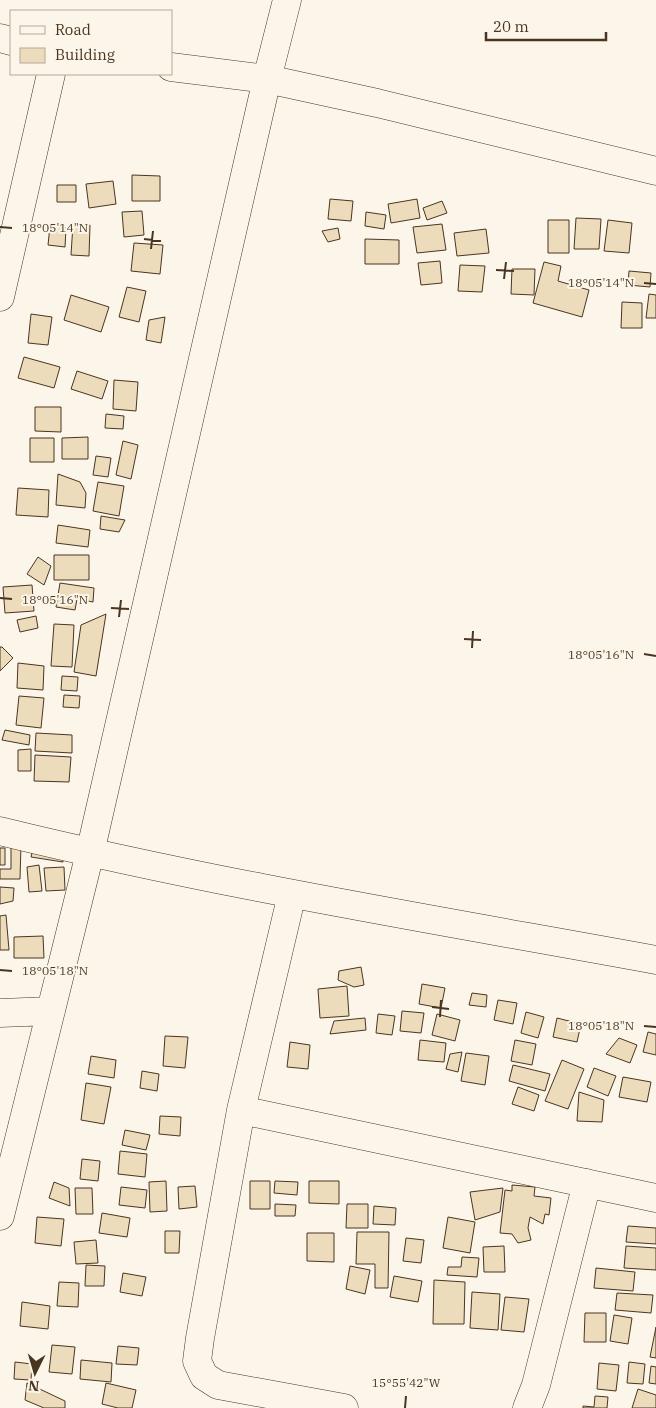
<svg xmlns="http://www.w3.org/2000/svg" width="656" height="1408" viewBox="0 0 656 1408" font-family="'IBM Plex Serif',serif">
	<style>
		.building { fill: #ecdcbc; stroke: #4a3520 }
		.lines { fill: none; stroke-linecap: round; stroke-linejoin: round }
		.minor-casing { stroke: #4a3520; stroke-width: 29 }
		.minor { stroke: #fbf6e9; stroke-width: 28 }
		.ticks { fill: none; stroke: #4a3520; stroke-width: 2 }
		.ticks-label { font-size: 12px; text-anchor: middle; fill: #4a3520; stroke: #fbf6e9; stroke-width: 4; stroke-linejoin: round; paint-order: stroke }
	</style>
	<rect width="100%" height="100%" fill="#fbf6e9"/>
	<path class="building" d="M132 175 160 176V201H132Z
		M113 181 116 204 89 208 86 184Z
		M57 185H76V202H57Z
		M330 199 353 201 351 221 328 219Z
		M417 199 420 218 391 223 388 204Z
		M442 201 447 213 427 220 423 208Z
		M142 211 144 235 124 237 122 212Z
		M366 212 386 215 384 229 365 226Z
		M576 218 601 219 599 249H574Z
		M548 220H569V253H548Z
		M608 220 632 223 629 253 604 251Z
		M73 224 90 225 89 256 71 255Z
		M442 224 446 250 417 253 413 227Z
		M50 226 66 228 65 247 48 245Z
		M338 228 340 239 328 242 322 231Z
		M486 229 489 253 457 256 454 233Z
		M365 239 399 240V264H365Z
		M134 243 163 245 160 274 131 271Z
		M440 261 442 283 421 285 418 263Z
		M544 262 561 266 558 281 589 290 582 317 533 303Z
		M460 265 485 266 482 292 458 291Z
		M512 269H535L534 295 511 294Z
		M629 271 651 273 650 287 628 285Z
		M127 287 146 291 139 322 119 317Z
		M649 294 656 295V318H646Z
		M71 295 109 307 101 332 64 320Z
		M622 302 642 303V328H621Z
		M31 314 52 317 48 345 28 343Z
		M165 317 161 343 146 340 149 320Z
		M24 357 60 367 54 388 18 378Z
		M77 371 108 381 102 399 71 389Z
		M114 380 138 382 136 411 113 409Z
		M35 407H61V432L35 431Z
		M106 414 124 416 123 429 105 428Z
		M88 437V459H62V438Z
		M30 438H54V462H30Z
		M123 441 138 445 131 479 116 475Z
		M96 456 111 458 108 477 93 475Z
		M58 474 80 482 86 493 85 508 56 505Z
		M98 482 124 486 119 516 93 511Z
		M18 488 49 490 48 517 16 515Z
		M101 516 125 520 119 532 100 529Z
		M58 525 90 530 88 547 56 543Z
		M54 555H89V580H54Z
		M38 557 51 566 44 585 27 574Z
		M60 583 94 588 93 602 77 599 75 610 56 607Z
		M32 585 34 611 5 613 3 587Z
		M106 614 96 676 74 672 81 625Z
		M36 616 38 628 20 632 17 620Z
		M54 624 74 625 72 667 51 666Z
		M0 647H2L13 658 0 671Z
		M18 663 44 666 43 690 17 688Z
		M62 676 78 677 77 691 61 690Z
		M64 695 80 696 79 708 63 707Z
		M19 696 44 698 41 728 16 725Z
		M5 730 30 735 29 745 2 740Z
		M36 733 72 735V753L35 751Z
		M31 749V771H18V750Z
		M35 755 71 757 69 782 34 781Z
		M11 844H21L20 879H0V869H11Z
		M34 845 64 851 63 862 31 857Z
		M0 848H5V865H0Z
		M39 865 42 891 29 892 27 867Z
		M64 867 65 890 46 891 44 868Z
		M0 887 14 888 13 901 0 904Z
		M6 915 9 950H0V916Z
		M43 936 44 958H14V937Z
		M361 967 364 985 354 987 338 980 339 971Z
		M422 984 445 988 441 1008 419 1004Z
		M347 986 349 1016 320 1018 318 989Z
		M472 993 487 995 486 1007 469 1005Z
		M498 1000 517 1003 513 1024 494 1020Z
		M402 1011 424 1013 421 1033 400 1031Z
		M526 1012 544 1017 538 1038 521 1033Z
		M378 1014 395 1016 392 1035 376 1033Z
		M437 1014 460 1020 455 1041 432 1035Z
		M365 1018 366 1030 330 1034 334 1021Z
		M557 1018 581 1024 577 1042 553 1037Z
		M648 1032 656 1034V1055L643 1052Z
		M165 1036 188 1037 185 1068 163 1066Z
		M619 1038 637 1045 630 1063 606 1054Z
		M420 1040 446 1043 444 1062 418 1060Z
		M515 1040 536 1044 532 1065 511 1061Z
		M290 1042 310 1045 308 1069 287 1067Z
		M462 1052 458 1072 446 1069 450 1054Z
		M466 1053 489 1056 485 1085 461 1081Z
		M91 1056 116 1060 114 1078 88 1074Z
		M562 1060 584 1069 568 1109 545 1101Z
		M513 1065 550 1074 545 1091 509 1081Z
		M594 1068 616 1076 608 1096 587 1087Z
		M142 1071 159 1074 157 1091 140 1088Z
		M623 1077 651 1082 647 1102 619 1097Z
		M86 1083 111 1087 104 1124 81 1120Z
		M518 1087 539 1095 534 1111 512 1104Z
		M579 1092 604 1100 602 1122 577 1121Z
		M160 1116 181 1117 180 1136 159 1134Z
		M125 1130 150 1135 146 1150 122 1145Z
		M120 1151 147 1154 145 1177 118 1174Z
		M82 1159 100 1161 98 1181 80 1179Z
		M166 1181 167 1211 150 1212 149 1182Z
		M250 1181H270V1209H250Z
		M275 1181 298 1182 297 1195 274 1193Z
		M309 1181H339V1204L309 1203Z
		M54 1182 69 1188 70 1206 49 1198Z
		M512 1185 535 1187 534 1196 551 1198 549 1215 545 1214 543 1224 530 1217 528 1228 531 1240 518 1243 512 1234 500 1233 505 1190 512 1191Z
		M195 1186 197 1207 179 1209 178 1187Z
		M121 1187 147 1190 145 1208 119 1205Z
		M75 1188H92L93 1214H76Z
		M503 1188 500 1212 475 1220 470 1192Z
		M275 1204 296 1205 295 1216H275Z
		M347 1204H368V1228H346Z
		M374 1206 396 1208 395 1225 373 1224Z
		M102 1213 130 1218 127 1237 99 1233Z
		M37 1217 64 1219 61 1246 35 1243Z
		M448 1217 475 1222 470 1253 443 1248Z
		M628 1226 656 1228V1244L626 1242Z
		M165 1231H180L179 1253H165Z
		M357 1232H389L388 1288H375V1264H356Z
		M307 1233H334V1262L307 1261Z
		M406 1238 424 1240 421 1263 403 1261Z
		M96 1240 98 1263 76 1264 74 1242Z
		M504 1246 505 1272H484L483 1247Z
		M626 1246 656 1248V1270L624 1268Z
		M462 1257 479 1258 477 1277 447 1275 448 1267H461Z
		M86 1265 105 1266 104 1286H85Z
		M350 1266 370 1270 365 1294 346 1289Z
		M596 1268 635 1272 633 1291 594 1288Z
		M123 1273 146 1277 142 1296 120 1292Z
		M394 1276 422 1281 418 1302 390 1297Z
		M434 1280 465 1282 464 1324H433Z
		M59 1282 79 1283 78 1307 57 1306Z
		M472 1292 500 1294 498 1330 470 1328Z
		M617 1293 653 1295 651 1313 615 1310Z
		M505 1297 529 1299 524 1332 501 1330Z
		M22 1302 50 1306 48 1329 20 1326Z
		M585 1313H606V1342H584Z
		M614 1315 632 1318 628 1344 610 1341Z
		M656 1327V1358L650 1357Z
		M52 1345 75 1347 72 1374 49 1372Z
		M118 1346 139 1348 137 1365 116 1364Z
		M81 1360 112 1363 111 1382 80 1379Z
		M15 1362 32 1364 31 1380 14 1379Z
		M629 1362 645 1364 643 1384 627 1383Z
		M599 1363 619 1365 616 1391 597 1389Z
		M651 1366 656 1367V1384L649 1383Z
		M27 1383 65 1401V1408H44L25 1400Z
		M106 1383 136 1390 132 1408H118L102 1404Z
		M638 1389 656 1395V1408H632Z
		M595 1396 608 1397 607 1408H583V1406L594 1407Z"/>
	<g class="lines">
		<defs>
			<path id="minor" d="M0 38 11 41
				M171 67 267 79 377 103 656 171
				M0 297 51 74
				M0 831C216 884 437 920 656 960
				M292 894 241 1110 200 1338 197 1361 204 1376 218 1385 344 1408
				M0 1013 51 1011
				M241 1110 656 1198
				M0 1216 90 853 267 79 287 0
				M527 1408 536 1385 587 1183"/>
		</defs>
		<use href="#minor" class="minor-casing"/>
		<use href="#minor" class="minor"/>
	</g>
	<path class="ticks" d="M0 227 12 228M144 239 161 241M151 249 153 231M496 270 514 271M504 279 506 262M644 283 656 284M0 598 12 599M111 608 129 609M119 617 121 600M464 639 481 640M472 648 473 631M644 654 656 656M0 970 12 971M432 1007 449 1009M440 1017 441 1000M644 1026 656 1027M405 1408 406 1396"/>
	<g class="ticks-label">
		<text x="55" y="232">18°05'14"N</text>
		<text x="601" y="287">18°05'14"N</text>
		<text x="55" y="604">18°05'16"N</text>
		<text x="601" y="659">18°05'16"N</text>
		<text x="55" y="975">18°05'18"N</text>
		<text x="601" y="1030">18°05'18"N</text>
		<text x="406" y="1387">15°55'42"W</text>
	</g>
	<rect x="10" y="10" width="162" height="65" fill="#fbf6e9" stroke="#b4a999"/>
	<rect x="20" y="26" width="25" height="8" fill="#fbf6e9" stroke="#b4a999"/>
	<text x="55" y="35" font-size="15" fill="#4a3520">Road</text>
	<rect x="20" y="48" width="25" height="15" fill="#ecdcbc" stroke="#b4a999"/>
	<text x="55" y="60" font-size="15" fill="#4a3520">Building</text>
	<g transform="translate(35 1373) rotate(185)" stroke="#fbf6e9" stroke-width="4" paint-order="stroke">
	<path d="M0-4L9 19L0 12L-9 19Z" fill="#4a3520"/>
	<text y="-8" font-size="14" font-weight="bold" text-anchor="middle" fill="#4a3520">N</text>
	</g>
	<path d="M486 32v8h120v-8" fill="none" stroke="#4a3520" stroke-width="2.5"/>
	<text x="493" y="32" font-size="15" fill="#4a3520" stroke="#fbf6e9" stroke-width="4" paint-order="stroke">20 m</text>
</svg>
